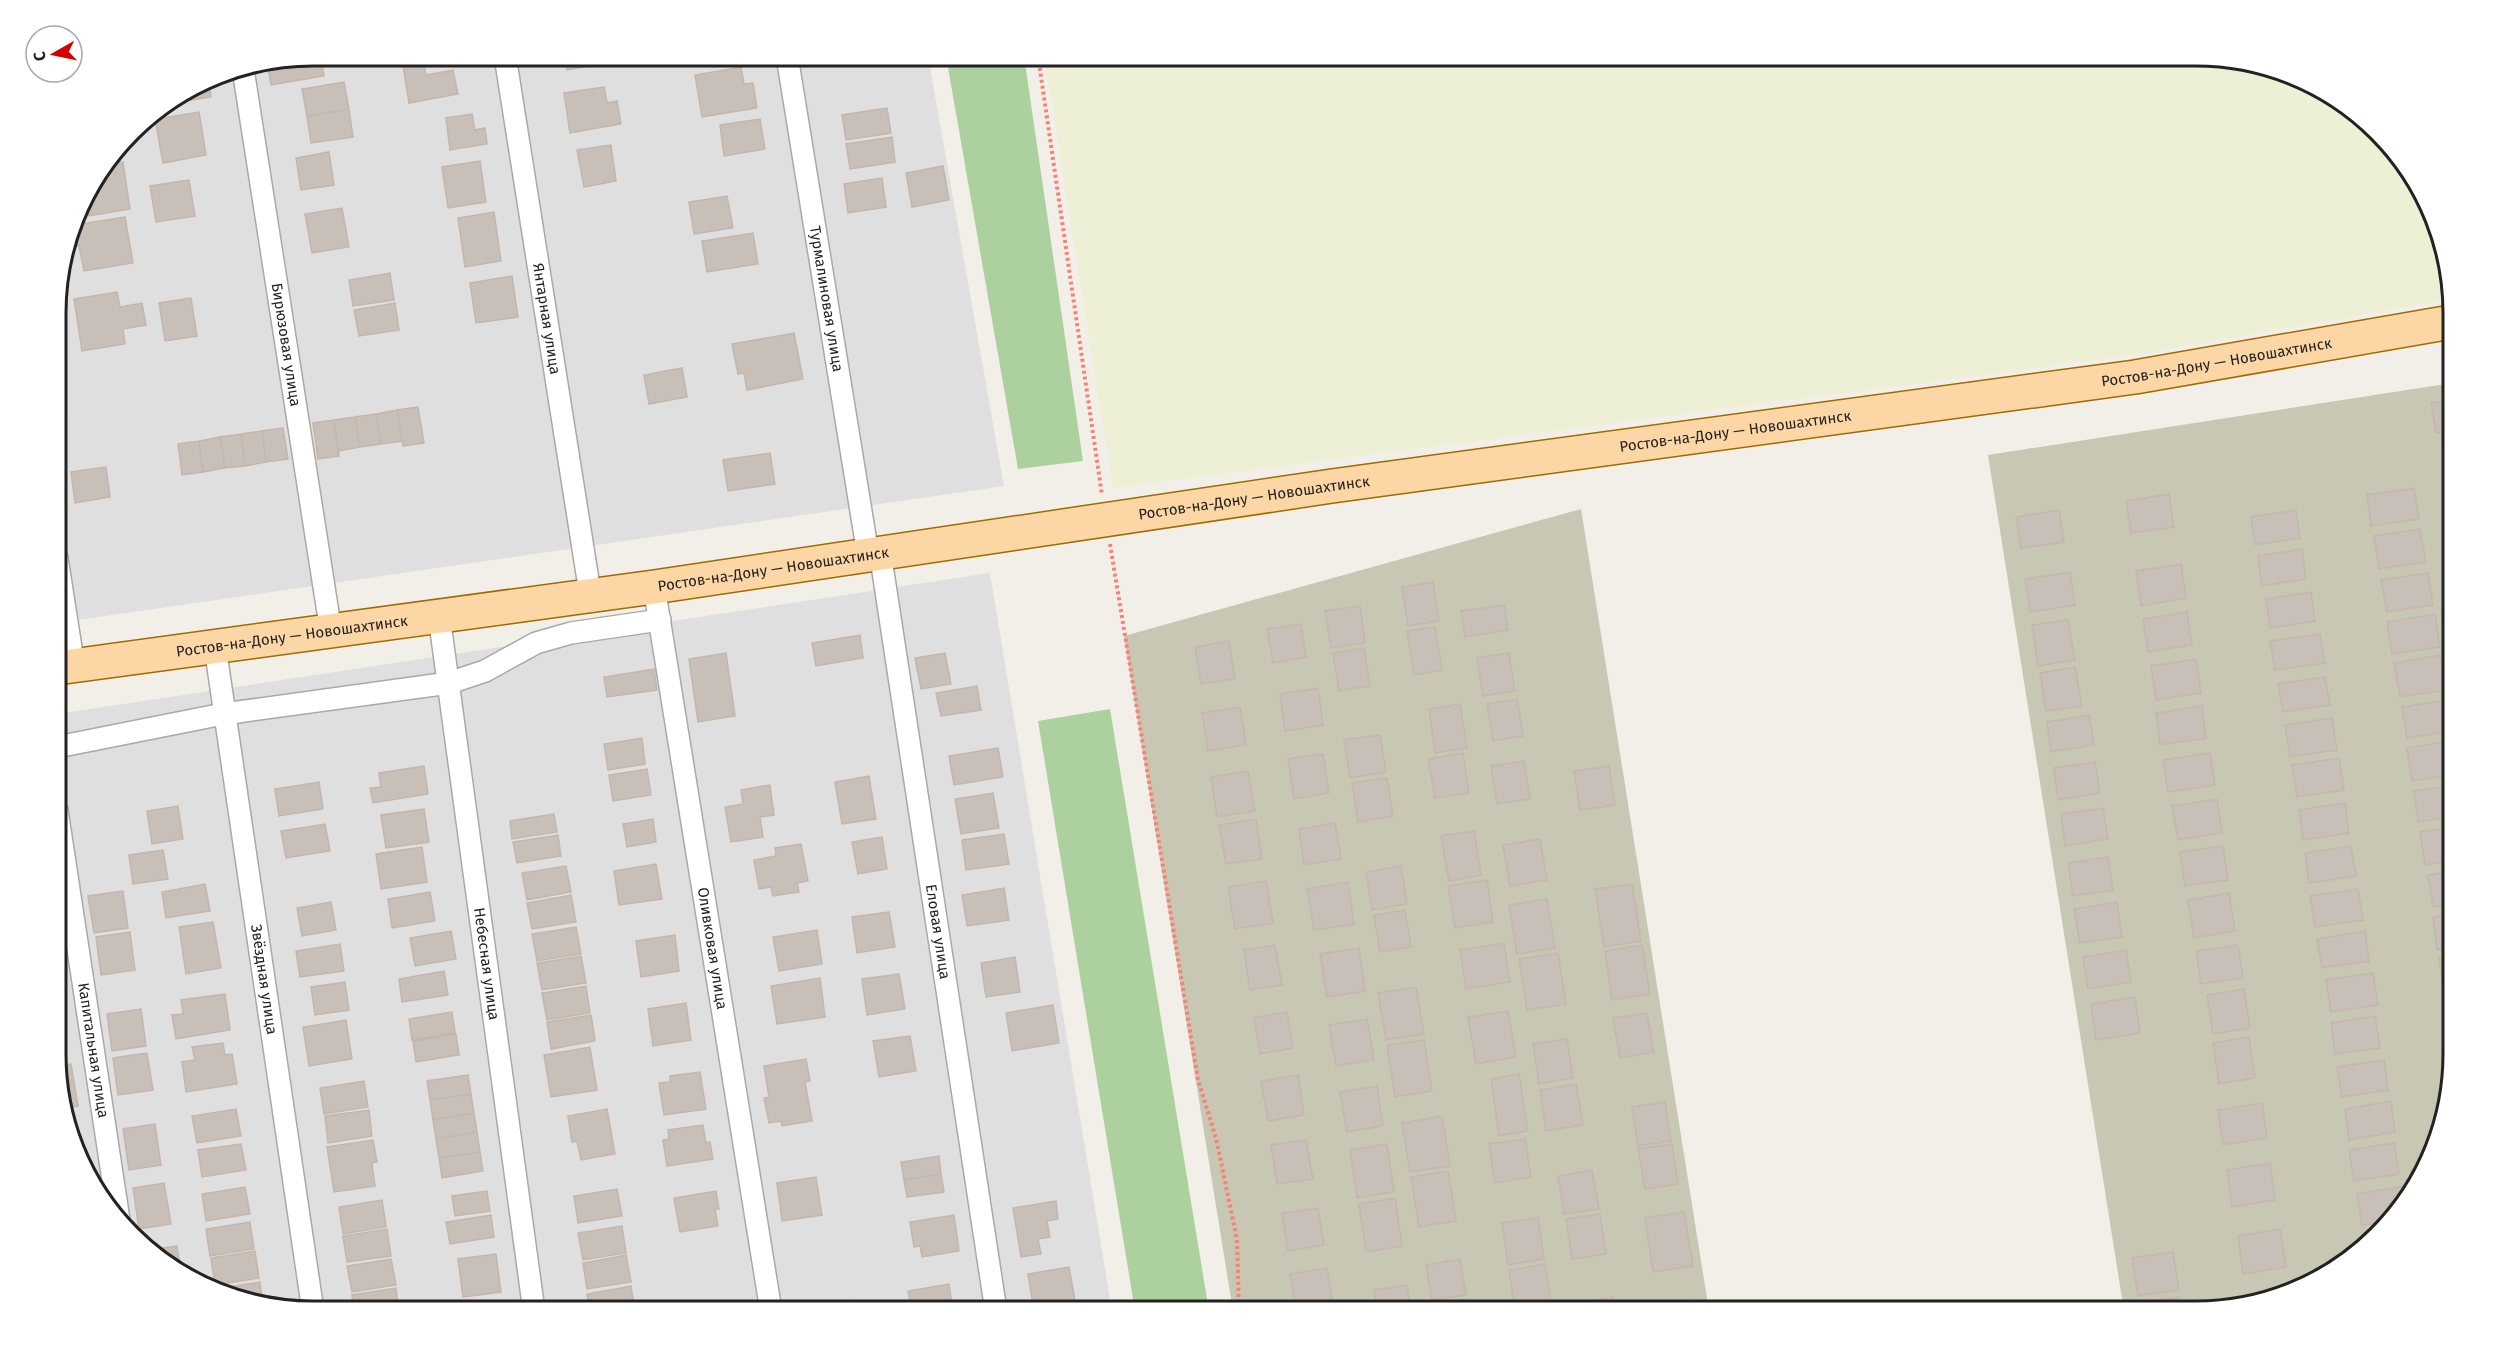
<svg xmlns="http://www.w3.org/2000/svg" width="2509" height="1367" viewBox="0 0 2509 1367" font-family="'Fira Sans',sans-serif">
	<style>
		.residential { fill: #e0dfdf }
		.construction { fill: #c7c7b4 }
		.farmland { fill: #eef0d5 }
		.forest { fill: #add19e }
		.building { fill: #c7bfb8; stroke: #c4b6ab; stroke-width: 1.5 }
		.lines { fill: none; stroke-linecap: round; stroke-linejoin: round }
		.minor-casing { stroke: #a9a9a9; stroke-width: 24 }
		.primary-casing { stroke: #a06b00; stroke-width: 36 }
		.path { stroke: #fa8072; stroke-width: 4; stroke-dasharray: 3 3; stroke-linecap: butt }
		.minor { stroke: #fff; stroke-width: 21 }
		.primary { stroke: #fcd6a4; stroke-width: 33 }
		.labels { text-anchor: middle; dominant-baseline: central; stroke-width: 4.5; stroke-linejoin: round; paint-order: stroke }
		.street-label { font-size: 15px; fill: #222; stroke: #fff }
		.rim { fill: none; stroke: #222; stroke-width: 3 }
	</style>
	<rect width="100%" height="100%" fill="#f2efe9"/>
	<path class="residential" d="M313 56H928L1004 486 57 623 56 296 82 199 143 120 215 75Z
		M990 573 1112 1311H313L199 1285 143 1248 99 1197 58 1088 57 714Z"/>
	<path class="construction" d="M2452 383 2453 1054 2427 1168 2389 1224 2339 1268 2278 1298 2212 1311H2124L1988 455Z
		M1581 509 1709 1311H1233L1124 636Z"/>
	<path class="farmland" d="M1044 56H2196L2310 82 2366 119 2410 170 2451 280V299L2135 355 1113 488Z"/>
	<path class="forest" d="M946 56H1024L1083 461 1018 469Z
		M1110 709 1209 1311H1135L1038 721Z"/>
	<path class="building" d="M313 56H324V60H321L324 76 271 85 268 66 271 64Z
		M565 56H605L607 63 567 70Z
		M423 57 426 75 453 70 458 94 409 103 402 60Z
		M741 67 744 84 753 83 757 108 702 117 695 75Z
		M208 79 211 97 174 103 173 101Z
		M344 82 349 109 307 116 302 89Z
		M604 87 607 103 617 101 621 124 570 133 564 93Z
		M887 108 891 133 846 140 842 115Z
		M349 109 353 137 311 143 307 116Z
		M199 112 206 155 163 163 155 119Z
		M472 114 475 130 485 128 487 144 450 150 446 118Z
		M760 119 765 149 724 156 720 125Z
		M892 137 895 162 850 169 846 144Z
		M611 145 616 181 584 187 577 150Z
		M329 152 334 185 301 190 296 158Z
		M480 161 486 202 448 208 442 167Z
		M123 162 130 209 89 216 85 195 109 164Z
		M943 166 949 200 912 207 906 173Z
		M882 178 886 207 848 213 844 184Z
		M189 180 195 216 156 222 150 186Z
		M727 196 733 228 694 234 689 202Z
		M342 208 349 247 312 253 305 214Z
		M494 212 501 261 465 267 458 218Z
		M125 217 133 263 84 271 79 246 70 247 75 225Z
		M753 233 758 264 707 272 702 241Z
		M390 273 394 300 353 306 349 280Z
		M512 276 518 317 476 323 470 283Z
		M117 292 120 307 142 303 146 325 123 329 125 344 82 351 74 299Z
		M191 298 197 336 165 341 159 303Z
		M395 303 399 330 359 336 354 310Z
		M794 333 803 379 747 390 744 373 738 374 732 344Z
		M682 368 687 397 649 404 644 375Z
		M2452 400V431L2436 433 2431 403Z
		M418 407 424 443 403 446 397 410Z
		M397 410 402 441 381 444 376 414Z
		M376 414 381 444 360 447 355 417Z
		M355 417 360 447 338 451 334 420Z
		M334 420 339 456 318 459 313 423Z
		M283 428 288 459 266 462 262 431Z
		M262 431 266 462 245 466 241 434Z
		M241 434 245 466 225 468 220 437Z
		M220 437 225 468 203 472 199 441Z
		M199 441 203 472 182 475 178 444Z
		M770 453 775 484 728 491 723 460Z
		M106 467 110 497 75 503 71 472Z
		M2452 482V513H2449L2445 483Z
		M2414 488 2419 519 2371 526 2367 495Z
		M2169 494 2174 527 2131 533 2126 501Z
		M2059 510 2064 542 2021 548 2016 517Z
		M2296 510 2300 538 2255 545 2251 517Z
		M2420 529 2426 562 2379 569 2374 536Z
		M2302 549 2306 579 2262 586 2258 556Z
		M2181 564 2186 598 2141 606 2136 571Z
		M2070 572 2075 605 2030 612 2025 579Z
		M2428 573 2433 605 2387 612 2381 580Z
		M1433 582 1439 621 1408 626 1402 587Z
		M2311 592 2315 621 2270 628 2266 599Z
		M1504 605 1508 630 1465 637 1461 611Z
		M1360 606 1365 643 1331 648 1325 611Z
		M2187 612 2192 645 2148 652 2143 619Z
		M2435 614 2440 647 2392 654 2387 622Z
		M2068 620 2075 660 2038 666 2032 625Z
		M1301 624 1306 657 1273 663 1267 629Z
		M1435 627 1442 670 1414 675 1407 631Z
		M2320 634 2325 663 2275 670 2270 641Z
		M860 635 863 658 816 666 812 643Z
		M1229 641 1235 679 1201 684 1195 647Z
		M1364 648 1370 686 1339 691 1333 653Z
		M726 653 735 716 698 722 689 659Z
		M945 653 951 684 921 689 915 658Z
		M1509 653 1515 691 1483 696 1477 658Z
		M2440 655 2446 690 2400 697 2394 663Z
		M2196 659 2201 693 2156 700 2151 666Z
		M2075 667 2082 706 2046 711 2040 673Z
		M654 669 657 690 607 697 604 677Z
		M2325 677 2330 705 2283 712 2278 684Z
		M977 686 981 710 941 716 936 693Z
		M1318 688 1323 725 1285 731 1280 694Z
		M1517 699 1523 736 1493 741 1487 704Z
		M2447 700 2452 731 2407 738 2402 707Z
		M1460 704 1467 748 1435 753 1429 709Z
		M2202 706 2206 738 2160 745 2156 713Z
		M1240 707 1246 745 1208 751 1202 713Z
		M2089 715 2094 745 2051 752 2047 722Z
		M2332 718 2337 750 2290 757 2285 725Z
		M1380 735 1386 772 1350 778 1344 740Z
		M642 738 645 764 608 770 604 744Z
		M2451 741 2453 775 2412 781 2407 748Z
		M998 748 1003 777 954 785 949 756Z
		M1463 753 1469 793 1435 798 1428 759Z
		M2210 753 2215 785 2168 792 2163 760Z
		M1323 754 1329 793 1294 799 1288 759Z
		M2339 758 2344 790 2297 797 2292 765Z
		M1524 761 1530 799 1497 804 1491 766Z
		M2095 762 2100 793 2058 800 2054 768Z
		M424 766 428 794 373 803 370 788 381 787 379 773Z
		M1609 766 1615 805 1580 810 1574 771Z
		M647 769 651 795 613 801 609 775Z
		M1248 771 1255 811 1217 817 1211 777Z
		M869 776 876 819 842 824 835 782Z
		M1387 778 1393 816 1358 822 1352 783Z
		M319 782 323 809 279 816 275 789Z
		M770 785 774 815 760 817 763 837 731 842 725 807 743 804 741 790Z
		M2453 785V817L2418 822 2414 791Z
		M993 793 999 828 961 834 955 799Z
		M2217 799 2222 833 2178 840 2172 806Z
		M2345 803 2349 833 2303 840 2299 810Z
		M178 806 183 839 152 844 147 811Z
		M2103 808 2108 839 2065 846 2061 814Z
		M424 809 429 842 386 848 381 815Z
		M554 814 557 832 512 839 510 821Z
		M653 819 656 842 627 847 623 824Z
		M1256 819 1262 859 1226 864 1219 825Z
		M1335 823 1341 859 1304 865 1299 829Z
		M325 824 330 851 286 858 281 831Z
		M2453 827V860L2425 865 2420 832Z
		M1474 831 1481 875 1449 881 1441 836Z
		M1004 834 1009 864 966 870 962 840Z
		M558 835 561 856 517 863 513 842Z
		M882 837 887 869 858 874 852 842Z
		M1540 839 1547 880 1510 886 1503 845Z
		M801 844 808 881 797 883 799 892 773 896 771 887 759 889 754 860 776 856 775 848Z
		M2223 846 2228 880 2185 886 2180 852Z
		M2351 846 2356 876 2309 883 2305 853Z
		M422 847 427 882 381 889 376 854Z
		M163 850 168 879 133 884 129 855Z
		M2108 857 2113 890 2073 896 2068 863Z
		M656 864 662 899 619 905 614 871Z
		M566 866 571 892 527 900 522 873Z
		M1401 866 1407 904 1372 910 1366 872Z
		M2453 871V904L2433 907 2428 875Z
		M1487 880 1493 922 1455 928 1448 886Z
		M1266 881 1273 923 1235 929 1228 887Z
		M1348 882 1354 924 1314 930 1307 889Z
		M205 884 210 911 166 918 162 892Z
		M1632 884 1641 941 1604 947 1595 889Z
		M1004 888 1009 920 967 926 962 895Z
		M2358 889 2363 920 2315 927 2310 896Z
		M123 891 128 928 94 933 88 896Z
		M430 892 435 921 392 928 388 899Z
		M2229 893 2235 931 2194 938 2188 900Z
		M571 895 576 922 532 929 527 903Z
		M1547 899 1555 948 1517 954 1509 905Z
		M331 902 336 930 302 936 297 908Z
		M2117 902 2122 937 2080 943 2074 909Z
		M1405 910 1411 947 1380 952 1374 915Z
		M889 912 895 947 857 953 852 917Z
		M2453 914V947L2437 950 2433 917Z
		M213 922 221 968 186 974 179 927Z
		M576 927 581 954 537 961 532 934Z
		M817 930 822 964 779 971 773 937Z
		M451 931 456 959 415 966 410 938Z
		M2365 931 2369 961 2322 968 2317 939Z
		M130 932 135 970 101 975 96 937Z
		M675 935 679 971 641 977 636 941Z
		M1504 943 1510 982 1466 989 1460 950Z
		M340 944 344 971 300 977 296 951Z
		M1275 945 1282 985 1250 990 1244 950Z
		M1642 945 1650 994 1612 1000 1605 951Z
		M2238 945 2243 978 2201 984 2196 951Z
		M1359 948 1365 991 1327 997 1320 954Z
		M2126 950 2131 982 2088 989 2083 957Z
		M1558 953 1566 1004 1527 1010 1519 959Z
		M581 956 586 983 542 990 537 963Z
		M1015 957 1020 992 986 997 981 963Z
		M2453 957V989L2444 990 2439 959Z
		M444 971 448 995 402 1002 399 979Z
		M2373 973 2378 1005 2331 1012 2326 980Z
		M899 974 905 1009 867 1015 862 979Z
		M820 978 825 1017 777 1024 771 986Z
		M345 982 349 1010 315 1015 311 987Z
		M586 986 590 1013 547 1020 542 993Z
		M1416 987 1424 1034 1386 1040 1378 993Z
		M2244 989 2250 1028 2213 1034 2207 995Z
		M225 994 230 1030 176 1039 172 1015 183 1014 181 1000Z
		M2135 997 2140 1033 2096 1040 2091 1004Z
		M2453 999V1031H2451L2446 1001Z
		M686 1003 691 1040 653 1046 648 1009Z
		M1053 1005 1059 1043 1012 1051 1006 1013Z
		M58 1006H60L66 1043 58 1044Z
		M141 1009 146 1046 112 1051 107 1014Z
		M1508 1011 1516 1057 1476 1064 1468 1017Z
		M452 1012 455 1033 412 1040 409 1019Z
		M1287 1012 1293 1048 1260 1054 1254 1018Z
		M1647 1013 1654 1052 1620 1058 1613 1018Z
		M591 1015 595 1041 551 1049 547 1022Z
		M2375 1016 2380 1048 2335 1054 2331 1023Z
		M1367 1019 1374 1060 1336 1066 1329 1025Z
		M346 1020 352 1059 309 1066 303 1027Z
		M456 1034 459 1055 416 1062 413 1041Z
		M910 1036 916 1071 879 1077 873 1041Z
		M2249 1037 2255 1078 2219 1084 2213 1043Z
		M1567 1039 1573 1078 1539 1084 1533 1044Z
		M1424 1040 1432 1091 1395 1097 1387 1045Z
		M223 1043 225 1055 232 1054 237 1084 186 1092 182 1062 195 1060 192 1047Z
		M590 1047 597 1090 551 1097 544 1055Z
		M147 1053 153 1090 118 1095 113 1058Z
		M806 1059 810 1081 805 1082 812 1121 782 1126 781 1121 769 1123 764 1098 769 1097 764 1066Z
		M2384 1060 2388 1090 2342 1097 2337 1067Z
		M71 1064 78 1106 65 1108 58 1088V1066Z
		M700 1072 706 1109 664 1115 659 1083 670 1082V1076Z
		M1519 1074 1528 1131 1499 1136 1491 1079Z
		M468 1075 471 1094 430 1100 427 1081Z
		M1298 1075 1304 1115 1268 1121 1261 1081Z
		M364 1081 368 1107 324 1114 320 1088Z
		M1576 1084 1583 1125 1546 1131 1540 1090Z
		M1377 1086 1383 1126 1347 1132 1340 1092Z
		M471 1094 474 1113 433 1120 430 1100Z
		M2391 1101 2395 1132 2349 1140 2345 1109Z
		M1665 1102 1671 1141 1638 1146 1632 1107Z
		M2262 1103 2267 1138 2223 1145 2218 1110Z
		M236 1109 241 1136 197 1143 192 1116Z
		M607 1109 615 1154 581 1160 577 1141 572 1142 568 1116Z
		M369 1110 372 1136 328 1143 325 1116Z
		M474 1113 477 1132 436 1139 433 1120Z
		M1442 1116 1450 1166 1410 1172 1402 1123Z
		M155 1124 161 1165 129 1170 123 1129Z
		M703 1125 706 1143 710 1142 713 1159 667 1166 663 1140 669 1139 668 1130Z
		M477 1132 480 1152 439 1158 436 1139Z
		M1525 1139 1531 1177 1495 1183 1489 1144Z
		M373 1140 377 1162 372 1163 375 1186 334 1192 327 1147Z
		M1306 1140 1313 1179 1277 1184 1271 1145Z
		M2394 1143 2399 1174 2354 1181 2349 1150Z
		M241 1144 246 1170 202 1177 198 1150Z
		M1387 1144 1394 1192 1357 1198 1350 1150Z
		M1672 1144 1678 1184 1645 1189 1638 1149Z
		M480 1152 483 1171 442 1178 439 1158Z
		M939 1156 941 1174 904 1180 901 1162Z
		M2270 1163 2275 1200 2232 1207 2227 1170Z
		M1592 1170 1599 1209 1564 1214 1558 1176Z
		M1448 1171 1456 1221 1419 1227 1411 1177Z
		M941 1174 944 1192 907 1197 904 1180Z
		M816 1177 822 1215 782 1221 777 1183Z
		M164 1183 171 1224 139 1229 133 1188Z
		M2404 1186 2406 1200 2392 1221 2362 1225 2357 1194Z
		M245 1187 250 1214 206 1221 202 1194Z
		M617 1189 622 1216 578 1223 574 1196Z
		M487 1191 490 1211 455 1216 452 1196Z
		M716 1191 719 1209H715L718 1226 680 1232 674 1198Z
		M1395 1198 1402 1246 1366 1252 1359 1204Z
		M382 1200 386 1227 343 1234 339 1207Z
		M1056 1201 1058 1219 1047 1221 1050 1237 1038 1239 1041 1254 1021 1257 1013 1208Z
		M1318 1208 1324 1245 1288 1251 1282 1213Z
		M1684 1212 1693 1266 1653 1272 1645 1218Z
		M1600 1214 1606 1254 1572 1259 1566 1219Z
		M491 1215 494 1237 450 1244 446 1222Z
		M954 1215 959 1251 922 1257 920 1246 914 1247 910 1222Z
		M1538 1218 1544 1259 1508 1265 1502 1223Z
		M250 1222 254 1249 210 1256 206 1229Z
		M622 1226 626 1253 583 1260 578 1233Z
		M387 1229 391 1256 347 1262 343 1236Z
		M2280 1229 2286 1267 2243 1274 2238 1236Z
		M177 1246 181 1273 147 1250Z
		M255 1251 259 1278 215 1285 211 1258Z
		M2173 1252 2179 1290 2138 1296 2132 1258Z
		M496 1254 501 1292 463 1297 458 1259Z
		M626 1255 631 1282 587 1289 583 1263Z
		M391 1259 396 1285 352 1292 347 1266Z
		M1460 1259 1466 1295 1432 1300 1426 1265Z
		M1545 1264 1552 1306 1515 1311 1509 1270Z
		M1069 1267 1076 1306 1034 1311 1028 1274Z
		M1327 1268 1334 1310 1296 1311 1290 1274Z
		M260 1282 262 1300 216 1289Z
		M949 1284 953 1311H912L908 1291Z
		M1407 1285 1411 1311H1377L1374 1290Z
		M631 1286 635 1311H590L587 1294Z
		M396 1288 399 1311H354L352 1295Z
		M2285 1294 2278 1298 2246 1304V1301Z
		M1613 1297 1616 1311H1582L1580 1302Z
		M2179 1297 2182 1311H2139L2138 1303Z
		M1465 1299 1467 1311H1433L1432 1304Z
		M851 1300 853 1311H810V1307Z
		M1692 1300 1694 1311H1659V1306Z
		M497 1305 498 1311H454Z"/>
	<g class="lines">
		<defs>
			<g id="minor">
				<path id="s1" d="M505 56 588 580"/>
				<path id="s2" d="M787 56 866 542"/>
				<path id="s3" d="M243 69 329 619"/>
				<path id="s4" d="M880 552 996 1311"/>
				<path d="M57 558 72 654"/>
				<path id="s5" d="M654 587 771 1311"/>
				<path id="s6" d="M439 616 534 1311"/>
				<path id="s7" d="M215 647 313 1311"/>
				<path d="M57 747 223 714 449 683 485 671 536 643 571 633 660 620"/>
				<path id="s8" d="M57 810 119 1220"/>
			</g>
			<g id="primary">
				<path id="s9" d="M57 668 654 587 1332 486 2135 377 2451 322"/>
			</g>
		</defs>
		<use href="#minor" class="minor-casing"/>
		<use href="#primary" class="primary-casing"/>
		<path class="path" d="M1038 56 1102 495
			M1110 544 1198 1080 1216 1138 1237 1239 1239 1311"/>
		<use href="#minor" class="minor"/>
		<use href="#primary" class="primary"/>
	</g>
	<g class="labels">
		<g class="street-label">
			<text stroke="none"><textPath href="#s2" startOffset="246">Турмалиновая улица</textPath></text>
			<text stroke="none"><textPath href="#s1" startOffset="266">Янтарная улица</textPath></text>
			<text stroke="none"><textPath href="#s3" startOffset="279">Бирюзовая улица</textPath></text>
			<text stroke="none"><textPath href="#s9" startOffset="2181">Ростов-на-Дону — Новошахтинск</textPath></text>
			<text stroke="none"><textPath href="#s9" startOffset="1695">Ростов-на-Дону — Новошахтинск</textPath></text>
			<text stroke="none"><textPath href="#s9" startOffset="1209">Ростов-на-Дону — Новошахтинск</textPath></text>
			<text stroke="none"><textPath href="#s9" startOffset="723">Ростов-на-Дону — Новошахтинск</textPath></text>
			<text stroke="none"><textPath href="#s9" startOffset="237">Ростов-на-Дону — Новошахтинск</textPath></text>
			<text stroke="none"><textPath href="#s4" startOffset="384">Еловая улица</textPath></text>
			<text stroke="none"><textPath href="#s5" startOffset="366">Оливковая улица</textPath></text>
			<text stroke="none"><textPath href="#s6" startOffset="351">Небесная улица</textPath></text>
			<text stroke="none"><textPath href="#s7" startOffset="336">Звёздная улица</textPath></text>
			<text stroke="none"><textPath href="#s8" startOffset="243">Капитальная улица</textPath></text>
		</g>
	</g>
	<path d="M0 0H2509V1367H0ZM313 66H2196A247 247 0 0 1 2443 313V1054A247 247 0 0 1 2196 1301H313A247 247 0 0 1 66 1054V313A247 247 0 0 1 313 66Z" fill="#fff" fill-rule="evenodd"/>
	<path class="rim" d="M313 66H2196A247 247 0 0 1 2443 313V1054A247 247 0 0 1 2196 1301H313A247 247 0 0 1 66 1054V313A247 247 0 0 1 313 66Z"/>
	<g transform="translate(54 54) rotate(261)"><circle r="28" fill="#ffffff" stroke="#a7a7a7" stroke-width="1.5"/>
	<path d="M0-4.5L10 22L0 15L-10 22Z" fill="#d40000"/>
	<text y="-9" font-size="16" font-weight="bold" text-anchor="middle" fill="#222222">С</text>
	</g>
</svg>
